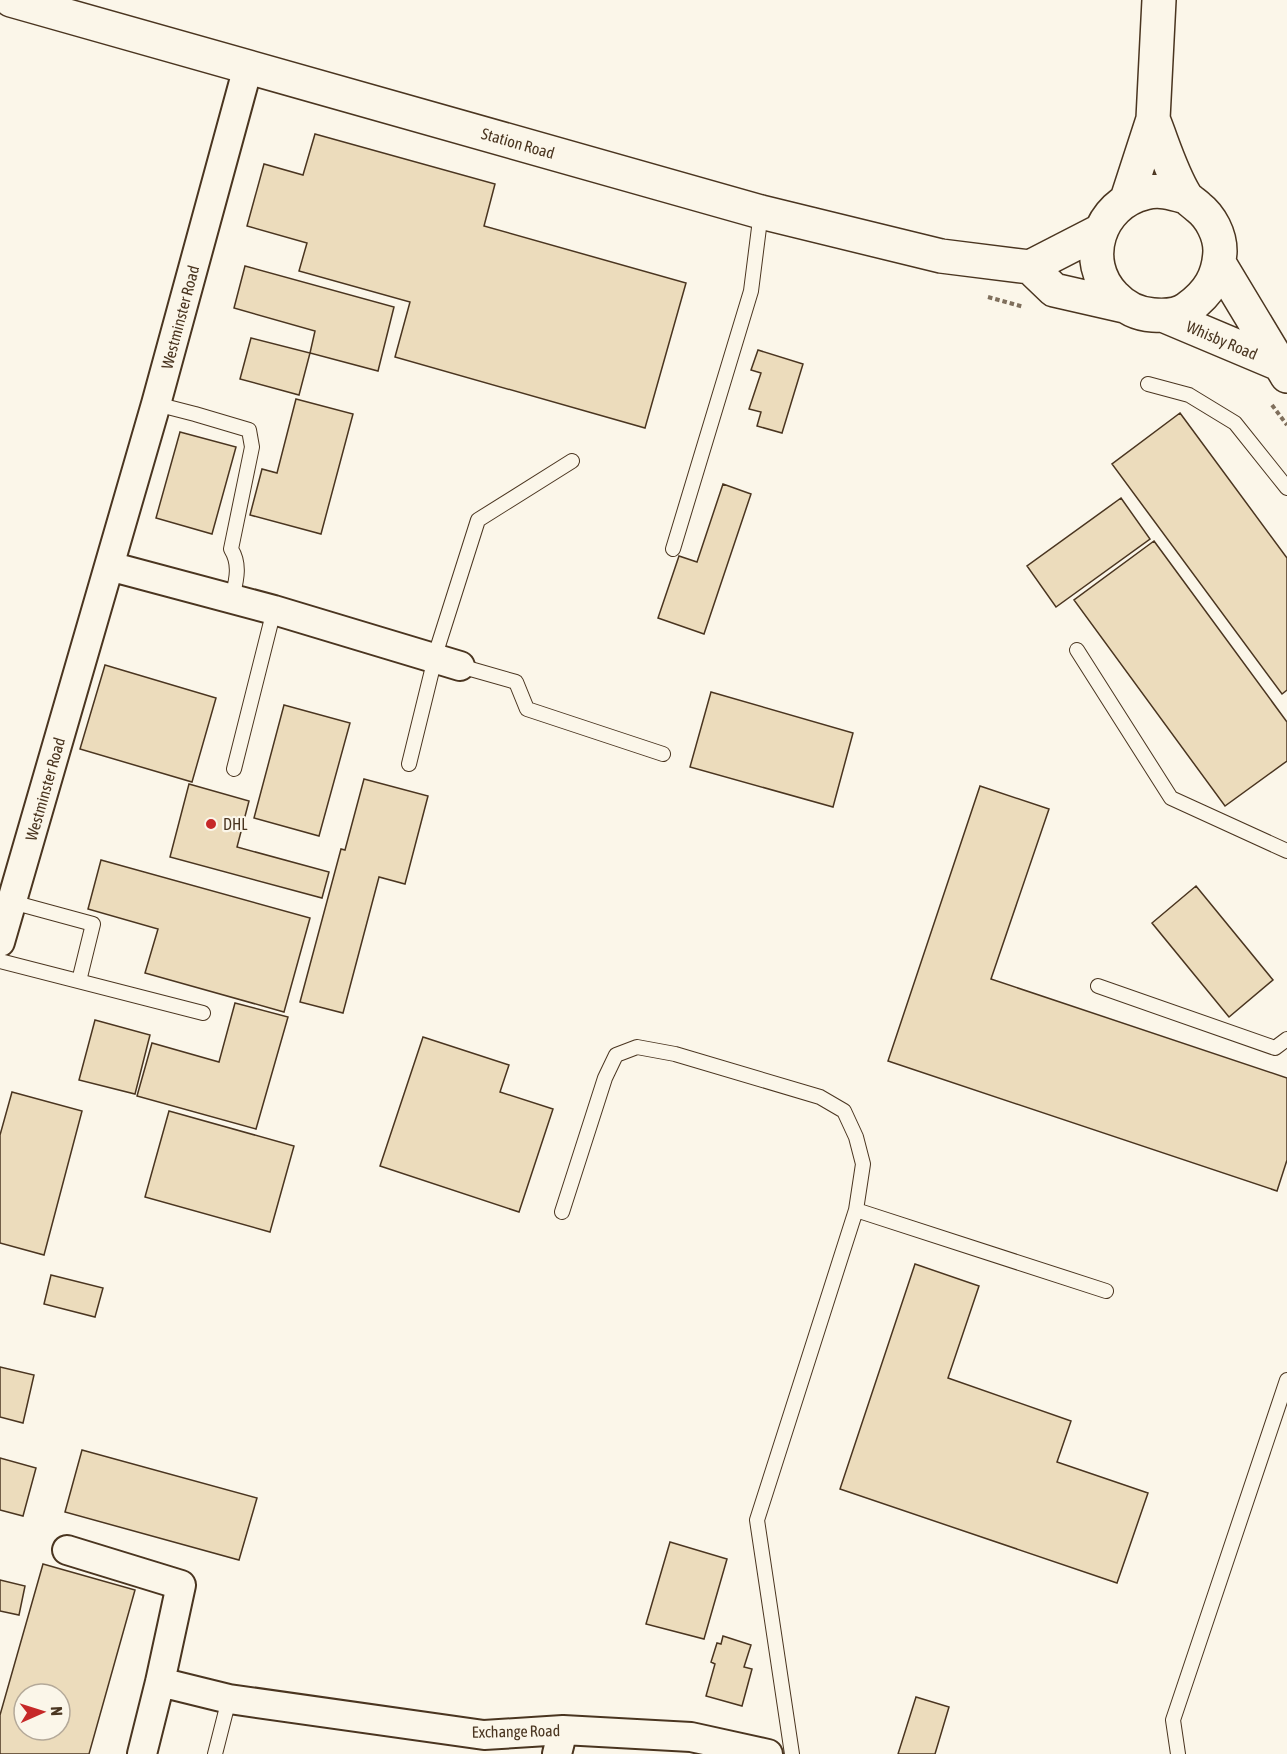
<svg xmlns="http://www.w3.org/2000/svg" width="1287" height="1754" viewBox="0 0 1287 1754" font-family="'Asap Condensed',sans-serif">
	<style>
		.building { fill: #ecdcbc; stroke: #4a3520; stroke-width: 1.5; fill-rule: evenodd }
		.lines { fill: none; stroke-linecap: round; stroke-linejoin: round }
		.lane-casing { stroke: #4a3520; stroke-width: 16 }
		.street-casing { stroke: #4a3520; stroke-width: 32 }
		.secondary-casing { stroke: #4a3520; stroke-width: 36 }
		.path { stroke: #7f6f5c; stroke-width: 4; stroke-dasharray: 4.5 3; stroke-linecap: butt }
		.lane { stroke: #fbf6e9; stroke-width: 14 }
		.street { stroke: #fbf6e9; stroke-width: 28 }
		.secondary { stroke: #fbf6e9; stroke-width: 33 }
		.poi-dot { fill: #c62828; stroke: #fbf6e9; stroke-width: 2 }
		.labels { text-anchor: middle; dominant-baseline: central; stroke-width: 4.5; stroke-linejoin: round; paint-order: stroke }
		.street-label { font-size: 16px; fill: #4a3520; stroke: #fbf6e9 }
		.poi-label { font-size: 16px; fill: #4a3520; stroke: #fbf6e9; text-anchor: start }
	</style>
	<rect width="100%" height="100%" fill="#fbf6e9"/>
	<path class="building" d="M315 134 495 184 484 226 686 283 645 428 395 357 410 302 299 271 307 243 247 226 264 164 303 175Z
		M245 266 394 307 378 371 310 353 315 331 234 308Z
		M251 338 310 353 299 395 240 379Z
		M758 350 803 364 782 433 757 426 761 412 749 409 761 373 751 370Z
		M296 399 353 414 321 534 250 515 262 469 277 473Z
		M1180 413 1287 558V690L1282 694 1112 464Z
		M180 432 236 447 212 534 156 518Z
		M723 484 751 494 704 634 658 618 679 556 697 562Z
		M1121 498 1150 539 1056 607 1027 566Z
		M1154 541 1287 722V761L1225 806 1074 600Z
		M105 665 216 698 192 782 80 749Z
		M711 692 853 733 833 807 690 767Z
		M284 705 350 723 319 836 254 818Z
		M364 779 428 796 405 884 379 877 343 1013 300 1002 341 849 345 850Z
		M189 784 249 801 237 847 329 872 322 898 170 857Z
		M980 786 1049 809 991 979 1287 1078V1160L1277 1191 888 1061Z
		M101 860 310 918 284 1012 145 973 158 929 88 909Z
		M1196 886 1273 980 1229 1017 1152 923Z
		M235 1003 288 1017 256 1129 137 1096 152 1043 219 1062Z
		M95 1020 150 1035 135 1094 79 1080Z
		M423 1037 509 1065 500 1092 553 1109 519 1212 380 1166Z
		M12 1092 82 1111 44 1255 0 1243V1135Z
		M169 1111 294 1146 270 1232 145 1197Z
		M915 1264 979 1286 948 1378 1071 1421 1057 1462 1148 1493 1117 1583 840 1489Z
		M51 1275 103 1288 95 1317 44 1304Z
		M0 1367 34 1375 23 1423 0 1417Z
		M82 1450 257 1498 239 1560 65 1512Z
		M0 1458 36 1468 23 1516 0 1510Z
		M670 1542 727 1559 704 1639 646 1624Z
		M43 1564 135 1590 89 1754H0V1715ZM24 1694H60V1730H24Z
		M0 1580 25 1586 19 1615 0 1611Z
		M723 1636 751 1645 744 1667 752 1669 742 1706 706 1696 715 1664 711 1662 717 1643 721 1644Z
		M916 1697 949 1707 935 1754H898Z"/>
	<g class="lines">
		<defs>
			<path id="lane" d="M1148 384 1189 395 1235 423 1287 488
				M156 404 195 414 249 430 252 447 231 549C241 565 236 581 232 599
				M673 549 751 291 761 212
				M1077 650 1171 798 1287 851
				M460 666 516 682 527 709 663 754
				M409 764 438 646 478 520 572 461
				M234 769 274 610
				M12 902 93 924 79 981
				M0 961 203 1013
				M1098 986 1275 1048 1287 1039
				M856 1210 1106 1291
				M562 1212 605 1078 616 1055 637 1047 675 1054 820 1097 844 1111 856 1137 863 1164 856 1210 757 1520 792 1754
				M215 1754 229 1699
				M1178 1754 1173 1720 1287 1380"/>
			<path id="street" d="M109 566 274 610 460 666
				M0 942 156 404 248 67
				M67 1550 181 1585 160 1682 142 1754
				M160 1682 229 1699 484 1735 563 1730 691 1737 768 1754
				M557 1754 563 1730"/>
			<path id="secondary" d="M11 0 761 212 941 256 1030 267 1100 231
				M1153 119C1163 144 1171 172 1185 195 1188 200 1194 203 1198 207 1211 217 1220 235 1220 251 1219 276 1209 293 1188 308 1179 315 1165 316 1153 315 1137 314 1125 308 1114 296 1080 261 1099 204 1145 193 1159 189 1172 193 1186 197
				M1127 199 1153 119 1159 0
				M1219 263 1287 376
				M1030 267 1054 290 1124 306
				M1165 316 1279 364"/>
		</defs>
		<use href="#lane" class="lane-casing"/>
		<use href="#street" class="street-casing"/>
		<use href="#secondary" class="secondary-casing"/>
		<path class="path" d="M988 297 1024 307
			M1272 405 1287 425"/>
		<use href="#lane" class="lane"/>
		<use href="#street" class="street"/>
		<use href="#secondary" class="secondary"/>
	</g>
	<circle class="poi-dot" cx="211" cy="824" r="6"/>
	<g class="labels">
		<g class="street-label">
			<text transform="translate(518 143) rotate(16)">Station Road</text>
			<text transform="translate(180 317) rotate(-75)">Westminster Road</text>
			<text transform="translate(1222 340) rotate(23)">Whisby Road</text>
			<text transform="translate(45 789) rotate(-74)">Westminster Road</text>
			<text transform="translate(516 1731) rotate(-1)">Exchange Road</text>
		</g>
		<g class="poi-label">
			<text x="223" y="824">DHL</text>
		</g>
	</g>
	<g transform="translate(42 1712) rotate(87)"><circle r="28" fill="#fbf6e9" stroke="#b4a999" stroke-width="1.5"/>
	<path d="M0-4.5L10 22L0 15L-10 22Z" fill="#c62828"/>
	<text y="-9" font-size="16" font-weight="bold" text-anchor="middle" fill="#4a3520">N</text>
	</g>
</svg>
